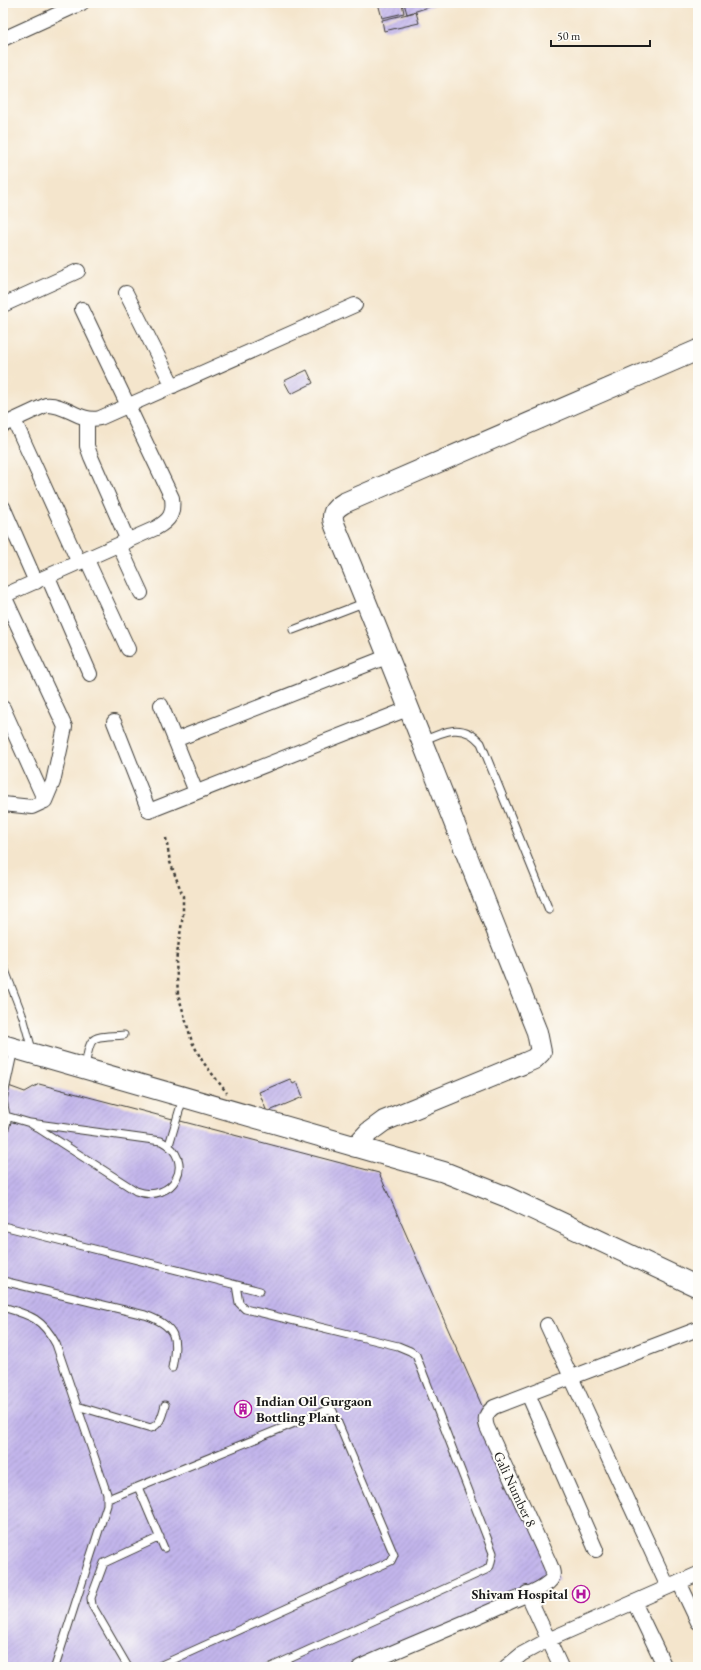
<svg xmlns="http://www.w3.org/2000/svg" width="701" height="1670" viewBox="0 0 701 1670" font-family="'EB Garamond',serif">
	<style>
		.building { fill: url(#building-hatch) }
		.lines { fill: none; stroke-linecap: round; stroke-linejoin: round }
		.lane-casing { stroke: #3c3a36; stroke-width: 9 }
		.street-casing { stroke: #3c3a36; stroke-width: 16 }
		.secondary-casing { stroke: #3c3a36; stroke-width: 22 }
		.path { stroke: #3c3a36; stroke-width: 2.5; stroke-dasharray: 3 3; stroke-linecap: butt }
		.lane { stroke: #fff; stroke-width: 7 }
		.street { stroke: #fff; stroke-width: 14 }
		.secondary { stroke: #fff; stroke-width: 20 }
		.labels { text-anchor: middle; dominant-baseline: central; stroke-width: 4; stroke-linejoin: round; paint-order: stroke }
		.poi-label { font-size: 14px; font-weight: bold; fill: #1c1c1c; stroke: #fdfcf7; text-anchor: start }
		.street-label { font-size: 14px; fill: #1c1c1c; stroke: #fdfcf7 }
	</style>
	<defs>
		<pattern id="building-hatch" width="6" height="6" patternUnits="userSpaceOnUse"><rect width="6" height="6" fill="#c2b5eb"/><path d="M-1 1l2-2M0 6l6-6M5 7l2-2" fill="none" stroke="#a69bc9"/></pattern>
	</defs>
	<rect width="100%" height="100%" fill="#fdfcf7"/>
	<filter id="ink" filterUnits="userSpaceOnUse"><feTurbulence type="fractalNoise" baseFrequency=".025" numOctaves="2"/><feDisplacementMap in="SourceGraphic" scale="8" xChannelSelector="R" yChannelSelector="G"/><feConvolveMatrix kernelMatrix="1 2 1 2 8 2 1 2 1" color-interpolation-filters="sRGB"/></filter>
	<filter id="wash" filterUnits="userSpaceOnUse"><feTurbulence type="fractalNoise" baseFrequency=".012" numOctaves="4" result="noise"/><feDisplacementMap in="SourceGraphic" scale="16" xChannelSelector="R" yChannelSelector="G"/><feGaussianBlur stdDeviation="0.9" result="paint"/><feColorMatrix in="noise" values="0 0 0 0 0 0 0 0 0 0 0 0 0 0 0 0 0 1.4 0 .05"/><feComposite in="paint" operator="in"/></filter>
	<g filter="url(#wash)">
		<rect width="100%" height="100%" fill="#f4e5cc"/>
		<g id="blocks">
			<path class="building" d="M378 3H402L404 13 382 18Z
				M404 3H441L407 14Z
				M416 12 419 23 384 31 382 20Z
				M307 370 313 383 291 394 284 381Z
				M290 1079 293 1084 297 1082 303 1097 267 1112 259 1092Z
				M3 1084 25 1092 39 1084 379 1173 559 1580 359 1667H3Z"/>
		</g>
	</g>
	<g filter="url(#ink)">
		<use href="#blocks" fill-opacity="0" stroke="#3c3a36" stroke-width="1"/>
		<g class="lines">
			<defs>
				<path id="lane" d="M293 630 366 602
					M423 741C444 731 463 722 481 743L549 910
					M3 965 23 1017 32 1050
					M85 1067C91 1033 90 1038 124 1035
					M6 1116 30 1123 136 1191C173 1205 198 1160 161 1141L30 1123
					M3 1136 7 1121 3 1100 14 1049
					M169 1145 183 1098
					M3 1226 260 1291
					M3 1281 145 1315C177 1326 178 1338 172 1368
					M236 1285 239 1303 245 1309 398 1346 410 1351 416 1355 493 1553 490 1566 486 1570 271 1667
					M3 1307C30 1315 42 1318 56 1344L107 1494V1505L55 1667
					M77 1406 151 1428C161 1424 162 1415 165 1405
					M138 1487 164 1548
					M108 1499 329 1409 333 1411 394 1555 391 1561 157 1667
					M128 1667 92 1605 91 1598 104 1563 160 1537"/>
				<path id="street" d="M3 39 82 3
					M126 293 173 386
					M3 305 78 271
					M87 419V446L91 457 128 541
					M14 420 79 563
					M3 425 46 405C65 403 80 423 100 418L355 305
					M3 507 36 582
					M119 545 141 593
					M87 560 128 649
					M48 577 90 674
					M3 596 156 528C170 520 174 514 172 498L82 309
					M161 705 196 792
					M3 708 45 801
					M114 722 149 811 410 708
					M175 740 389 656
					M3 804 32 807 45 801 53 782 65 727 4 596
					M547 1325 668 1587
					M528 1394 596 1550
					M679 1582 698 1622
					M527 1593 561 1667
					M634 1602 665 1667
					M360 1667C408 1645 458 1626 506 1604 519 1597 538 1592 549 1582 556 1576 552 1569 549 1562L487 1427C484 1418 486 1413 494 1407L698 1329
					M506 1667 522 1654 548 1640 698 1574"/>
				<path id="secondary" d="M3 1045 444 1172 507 1197 698 1287
					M355 1147 369 1132 384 1121 525 1063 534 1059 541 1052 537 1032C469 863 405 694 335 526 330 514 334 509 344 503L698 350"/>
			</defs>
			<use href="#lane" class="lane-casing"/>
			<use href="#street" class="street-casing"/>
			<use href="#secondary" class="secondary-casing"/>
			<path class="path" d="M166 838 170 862 183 896V915L176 961 178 994 192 1042 203 1062 227 1093"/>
			<use href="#lane" class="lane"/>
			<use href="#street" class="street"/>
			<use href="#secondary" class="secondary"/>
		</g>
	</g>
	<defs>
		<symbol id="building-ring" viewBox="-11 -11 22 22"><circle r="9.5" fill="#fdfcf7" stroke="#b5179e" stroke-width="1.5"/><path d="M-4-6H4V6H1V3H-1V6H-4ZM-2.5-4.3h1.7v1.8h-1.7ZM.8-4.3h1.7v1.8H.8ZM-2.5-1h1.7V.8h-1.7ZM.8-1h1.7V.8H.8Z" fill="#b5179e"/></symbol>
		<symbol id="hospital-ring" viewBox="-11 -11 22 22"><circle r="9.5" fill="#fdfcf7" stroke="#b5179e" stroke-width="1.5"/><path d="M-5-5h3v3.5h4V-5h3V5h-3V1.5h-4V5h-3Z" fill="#b5179e"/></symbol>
	</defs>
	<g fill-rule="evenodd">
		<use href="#building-ring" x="233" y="1399" width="20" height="20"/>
		<use href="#hospital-ring" x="571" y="1584" width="20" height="20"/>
	</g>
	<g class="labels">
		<g class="poi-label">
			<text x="256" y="1401">Indian Oil Gurgaon<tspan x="256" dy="16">Bottling Plant</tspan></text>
			<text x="568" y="1594" text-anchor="end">Shivam Hospital</text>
		</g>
		<g class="street-label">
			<text transform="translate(515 1489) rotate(65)">Gali Number 8</text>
		</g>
	</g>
	<rect width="701" height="1670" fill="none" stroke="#fdfcf7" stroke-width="16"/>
	<path d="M551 40v6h99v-6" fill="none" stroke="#1c1c1c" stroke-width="2"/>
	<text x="557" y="40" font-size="12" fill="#1c1c1c" stroke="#fdfcf7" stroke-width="3" paint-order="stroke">50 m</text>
</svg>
